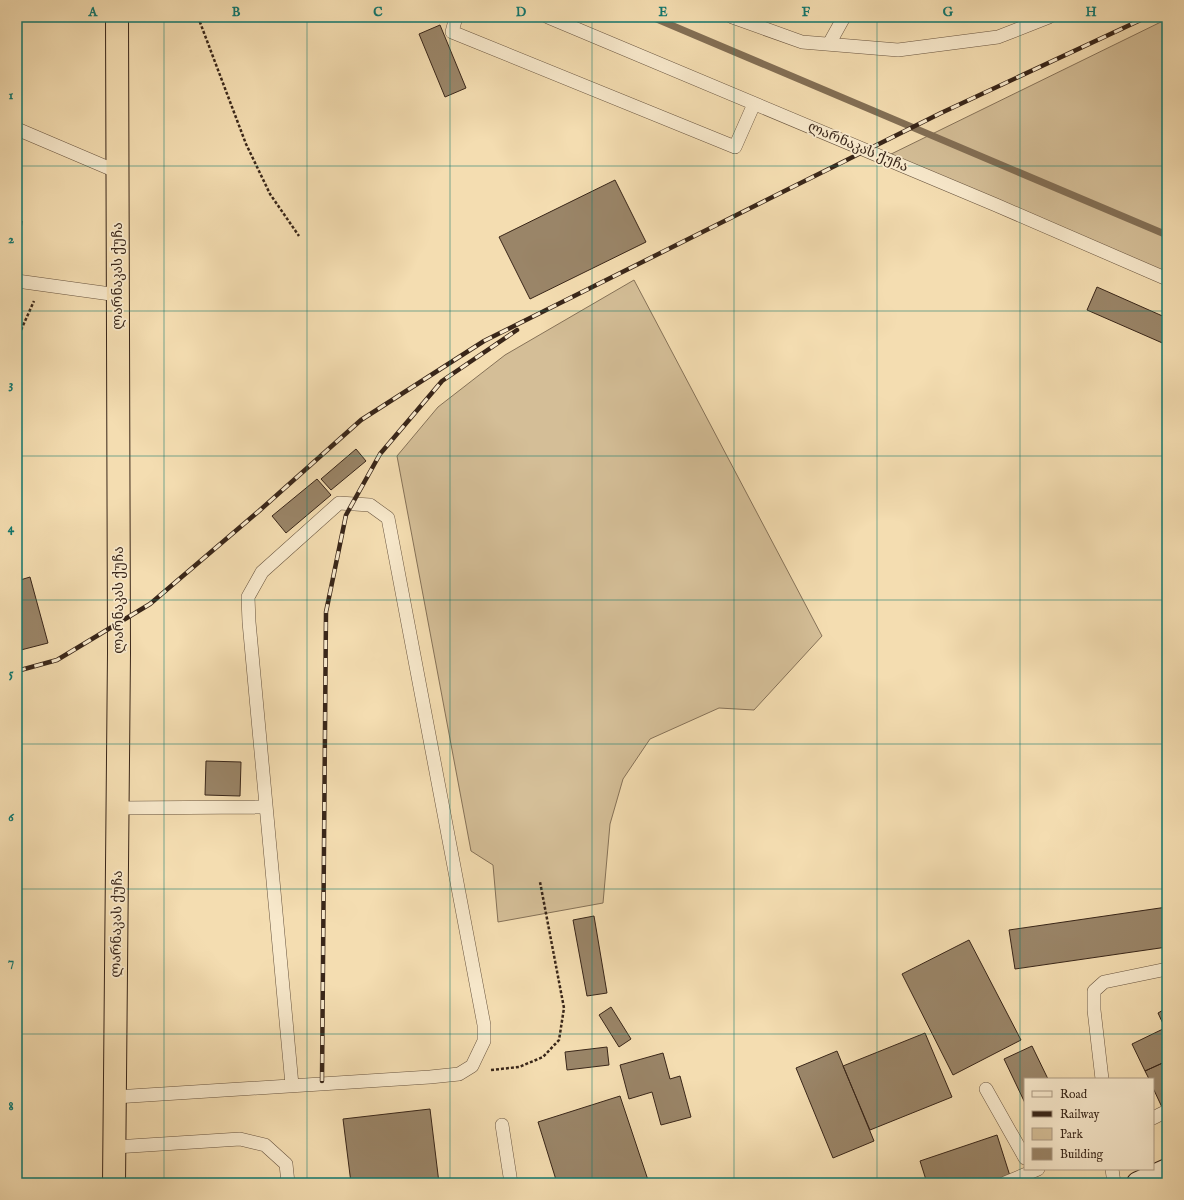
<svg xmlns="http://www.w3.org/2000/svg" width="1184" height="1200" viewBox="0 0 1184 1200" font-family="'IM FELL English','Noto Serif Georgian',serif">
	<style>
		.green { fill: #d4be97; stroke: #867258 }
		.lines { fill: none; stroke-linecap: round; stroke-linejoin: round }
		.stream { stroke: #836f55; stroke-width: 7 }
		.building { fill: #9a8568; stroke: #392619 }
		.service-casing { stroke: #68543f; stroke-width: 14 }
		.secondary-casing { stroke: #392619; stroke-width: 24 }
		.trunk-casing { stroke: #392619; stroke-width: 24 }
		.path { stroke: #392619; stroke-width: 2.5; stroke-dasharray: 3 2; stroke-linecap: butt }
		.service { stroke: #f8e9cc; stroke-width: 13 }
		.secondary { stroke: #f8e9cc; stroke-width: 22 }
		.trunk { stroke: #f4ddb1; stroke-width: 22 }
		.rail-casing { stroke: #392619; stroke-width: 4.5 }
		.rail { stroke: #f8e9cc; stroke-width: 3; stroke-dasharray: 9; stroke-linecap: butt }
		.grid { fill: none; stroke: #0f766e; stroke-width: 1; stroke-opacity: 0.55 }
		.labels { text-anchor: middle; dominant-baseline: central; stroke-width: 3.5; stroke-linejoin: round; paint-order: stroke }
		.street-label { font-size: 14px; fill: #392619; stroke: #f8e9cc }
		.neatline { fill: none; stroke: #0f766e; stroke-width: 1.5 }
		.grid-label { font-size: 13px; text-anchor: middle; font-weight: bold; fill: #0f766e }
	</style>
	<rect width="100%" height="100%" fill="#f4ddb1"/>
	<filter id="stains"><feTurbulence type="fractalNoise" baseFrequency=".005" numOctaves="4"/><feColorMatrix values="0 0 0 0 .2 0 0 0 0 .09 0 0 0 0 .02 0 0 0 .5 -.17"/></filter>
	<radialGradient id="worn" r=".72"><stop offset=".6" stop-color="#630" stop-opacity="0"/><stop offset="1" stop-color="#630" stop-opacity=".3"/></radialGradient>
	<path class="green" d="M1167 19V279L883 158Z
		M634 280 822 636 754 710 719 708 650 739 623 779 610 824 603 903 498 922 493 865 471 851 397 456 438 407 505 355Z"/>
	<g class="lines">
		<path class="stream" d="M652 17 1167 235"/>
	</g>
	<path class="building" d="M440 25 466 88 445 97 419 34Z
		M615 180 646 242 530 299 499 237Z
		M17 220 22 221 18 265H17Z
		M1097 287 1167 318V345L1087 310Z
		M356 449 366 461 331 490 321 479Z
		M317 479 331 495 286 533 272 516Z
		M30 577 48 643 17 651V581Z
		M206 761 241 762 240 796 205 795Z
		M1167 907V947L1015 969 1009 930Z
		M594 916 607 993 587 996 573 920Z
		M969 940 1021 1040 953 1075 902 974Z
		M611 1007 631 1039 619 1047 599 1015Z
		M1167 1008V1061L1145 1071 1132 1044 1165 1028 1158 1013Z
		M925 1033 952 1097 870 1130 843 1066Z
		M1032 1046 1048 1079H1025V1103L1004 1059Z
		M607 1047 609 1065 567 1070 565 1052Z
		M837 1051 874 1141 833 1158 796 1068Z
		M663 1053 670 1079 680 1076 691 1117 661 1125 652 1092 629 1099 620 1065Z
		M1167 1061V1118L1153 1088V1079H1149L1145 1071Z
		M620 1096 649 1183H557L538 1122Z
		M430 1109 439 1183H351L343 1119Z
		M997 1135 1010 1176 988 1183H927L920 1161Z"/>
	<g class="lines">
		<defs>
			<path id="service" d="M456 17 452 32 735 147 754 104
				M548 17 996 205 1167 279
				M732 17 802 42 898 50 998 37 1049 17
				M829 44 844 17
				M17 129 118 172
				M17 281 118 295
				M118 808 266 807
				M1102 1079 1094 1010V991L1104 982 1167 969
				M986 1089 1025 1158
				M115 1097 430 1077 459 1074 472 1066 484 1041V1025L388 518 370 505 339 503 262 572 248 597 249 622 292 1085
				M1153 1118 1167 1111
				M502 1125 511 1183
				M115 1147 240 1139 265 1145 286 1164 288 1183
				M1112 1169 1114 1183
				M1005 1183 1038 1169"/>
			<path id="secondary" d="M1138 1183 1167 1170"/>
			<path id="trunk" d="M114 1183 119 653 117 17"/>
		</defs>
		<use href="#service" class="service-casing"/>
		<use href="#secondary" class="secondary-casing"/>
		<use href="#trunk" class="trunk-casing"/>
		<path class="path" d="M198 17 246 144 270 194 299 236
			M17 339 34 301
			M491 1070 519 1067 543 1057 559 1040 564 1008 540 882"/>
		<use href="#service" class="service"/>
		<use href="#secondary" class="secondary"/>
		<use href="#trunk" class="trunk"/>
		<defs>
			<path id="rail" d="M17 671 57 660 150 604 259 511 361 420 484 341 941 113 1147 17
				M322 1081 326 612 346 515 380 454 442 381 517 330"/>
		</defs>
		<use href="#rail" class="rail-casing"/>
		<use href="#rail" class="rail"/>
	</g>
	<path class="grid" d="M164 17V1183M307 17V1183M450 17V1183M592 17V1183M734 17V1183M877 17V1183M1020 17V1183M17 166H1167M17 311H1167M17 456H1167M17 600H1167M17 744H1167M17 889H1167M17 1034H1167"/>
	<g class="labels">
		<g class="street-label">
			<text transform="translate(858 147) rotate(23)">ლარნაკას ქუჩა</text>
			<text transform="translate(118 276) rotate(-90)">ლარნაკას ქუჩა</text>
			<text transform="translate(119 600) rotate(-90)">ლარნაკას ქუჩა</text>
			<text transform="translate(117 924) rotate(-89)">ლარნაკას ქუჩა</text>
		</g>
	</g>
	<rect width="1184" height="1200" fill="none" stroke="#f4ddb1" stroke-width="44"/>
	<rect x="1024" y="1078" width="130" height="92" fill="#f8e9cc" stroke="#ac9b84"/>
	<rect x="1032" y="1091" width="20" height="6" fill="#f8e9cc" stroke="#ac9b84"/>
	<text x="1060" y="1098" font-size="12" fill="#392619">Road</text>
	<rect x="1032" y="1111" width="20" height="6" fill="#392619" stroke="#ac9b84"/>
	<text x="1060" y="1118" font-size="12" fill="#392619">Railway</text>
	<rect x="1032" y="1128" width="20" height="12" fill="#d4be97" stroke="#ac9b84"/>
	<text x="1060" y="1138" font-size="12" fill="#392619">Park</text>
	<rect x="1032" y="1148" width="20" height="12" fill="#9a8568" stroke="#ac9b84"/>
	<text x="1060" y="1158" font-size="12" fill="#392619">Building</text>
	<rect x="22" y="22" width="1140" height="1156" class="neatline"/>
	<g class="grid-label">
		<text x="93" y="16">A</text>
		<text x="236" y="16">B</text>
		<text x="378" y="16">C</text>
		<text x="521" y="16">D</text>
		<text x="663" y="16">E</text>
		<text x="806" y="16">F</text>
		<text x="948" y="16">G</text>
		<text x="1091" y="16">H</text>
		<text x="11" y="99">1</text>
		<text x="11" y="243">2</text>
		<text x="11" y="388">3</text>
		<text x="11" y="532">4</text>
		<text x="11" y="677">5</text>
		<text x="11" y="821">6</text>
		<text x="11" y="966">7</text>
		<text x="11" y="1110">8</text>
	</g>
	<rect width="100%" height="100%" filter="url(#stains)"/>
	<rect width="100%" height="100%" fill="url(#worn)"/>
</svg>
